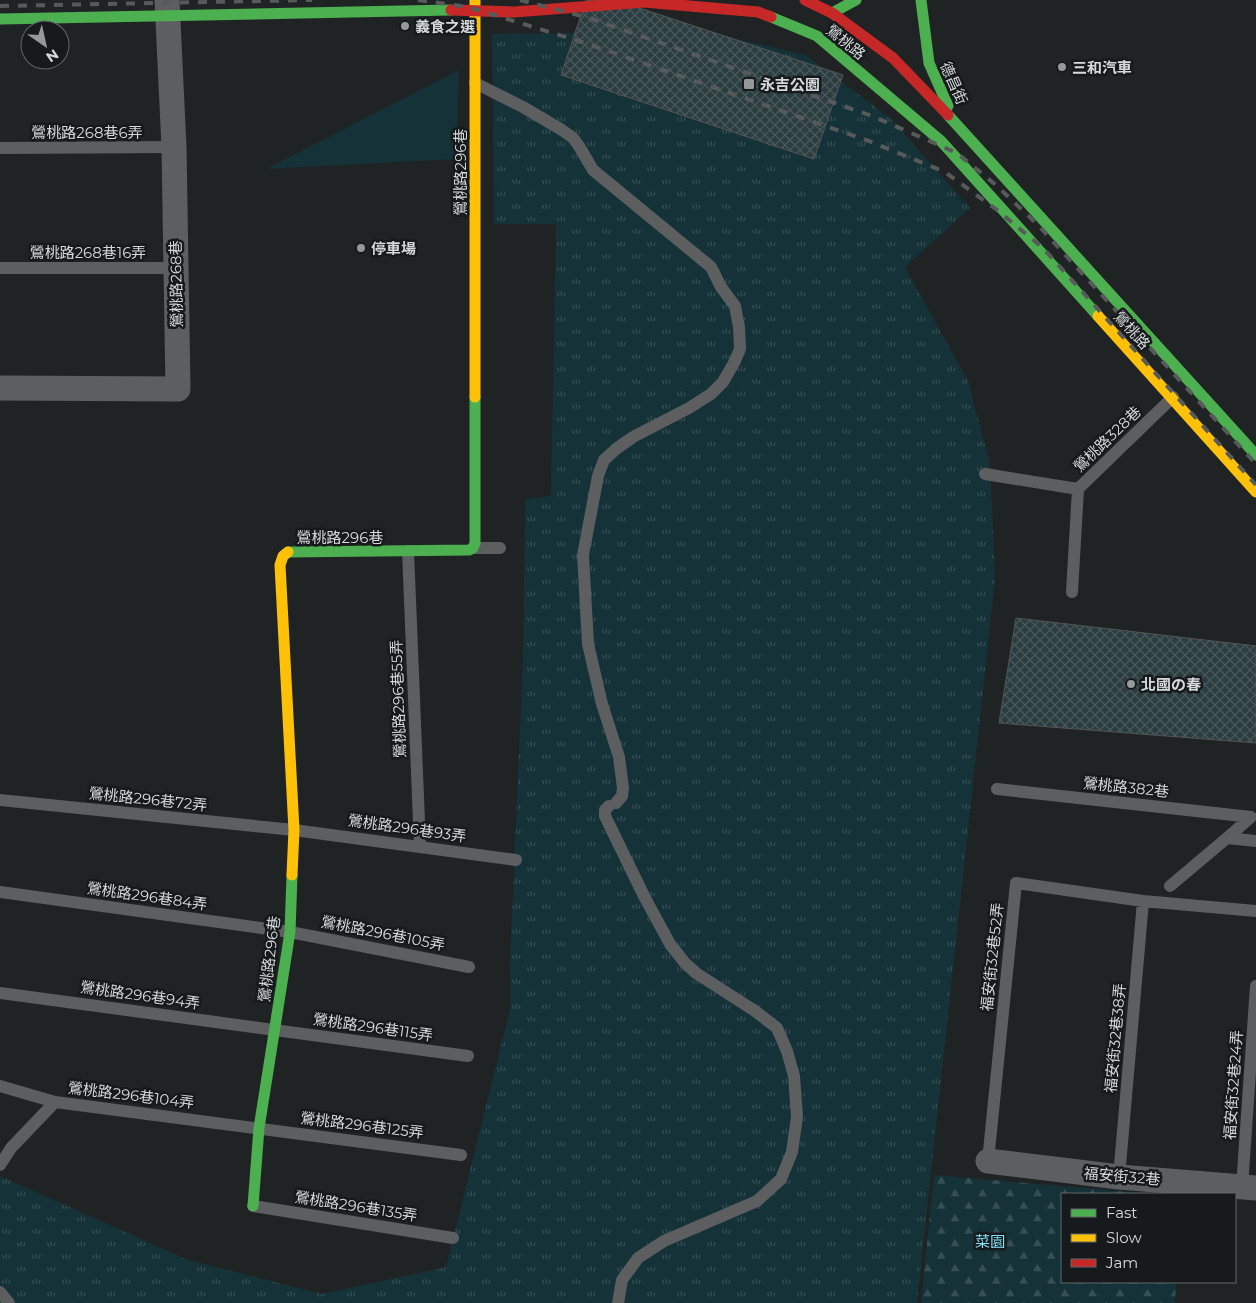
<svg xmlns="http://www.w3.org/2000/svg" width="1256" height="1303" viewBox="0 0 1256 1303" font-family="Montserrat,'Noto Sans TC','Noto Sans JP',sans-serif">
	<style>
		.green { fill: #143238 }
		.forest { fill: url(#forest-firs) }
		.park { fill: url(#park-tufts) }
		.building { fill: url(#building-cross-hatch); stroke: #535556 }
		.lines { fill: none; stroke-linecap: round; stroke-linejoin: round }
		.lane { stroke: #5c5e5f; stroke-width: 12 }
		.street { stroke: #5c5e5f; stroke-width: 25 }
		.fast { stroke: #4caf50; stroke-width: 11 }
		.slow { stroke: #ffc107; stroke-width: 11 }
		.jam { stroke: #c62828; stroke-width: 11 }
		.rail { stroke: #575a5b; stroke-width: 4; stroke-dasharray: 9 9; stroke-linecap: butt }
		.poi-dot { fill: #96999a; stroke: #161a1c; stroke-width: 2 }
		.labels { text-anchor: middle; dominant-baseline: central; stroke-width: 5; stroke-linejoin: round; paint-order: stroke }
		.poi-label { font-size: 15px; font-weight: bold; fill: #d6d9da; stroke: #161a1c; text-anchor: start }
		.street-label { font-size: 15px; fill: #d6d9da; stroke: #161a1c }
		.park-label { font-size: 15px; fill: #83e2f8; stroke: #161a1c }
	</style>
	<defs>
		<pattern id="forest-firs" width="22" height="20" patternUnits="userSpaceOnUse" patternTransform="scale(1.25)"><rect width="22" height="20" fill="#143238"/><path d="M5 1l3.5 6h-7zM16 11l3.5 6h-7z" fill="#354f54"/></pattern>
		<pattern id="park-tufts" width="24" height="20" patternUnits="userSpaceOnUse" patternTransform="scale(1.25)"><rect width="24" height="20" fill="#143238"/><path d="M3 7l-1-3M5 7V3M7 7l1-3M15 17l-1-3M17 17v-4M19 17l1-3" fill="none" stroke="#354f54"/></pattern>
		<pattern id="building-cross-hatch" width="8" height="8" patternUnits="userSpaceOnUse" patternTransform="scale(1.25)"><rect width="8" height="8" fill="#2b3d40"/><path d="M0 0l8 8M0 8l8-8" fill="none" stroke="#49585b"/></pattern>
	</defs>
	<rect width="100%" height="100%" fill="#202324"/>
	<path class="green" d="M459 70 456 159 266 169Z"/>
	<path class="forest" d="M934 1175 1153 1194H1062V1282H1176L1175 1303H921Z"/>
	<path class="park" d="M709 32 805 55 890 118 970 208 905 267 968 381 990 464 995 579 917 1303H0V1176L188 1260 322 1294 446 1267 511 1005 510 963 523 662 525 499 551 496 556 224H494L492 34Z"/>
	<path class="building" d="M586 0H615L843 75 814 159 561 75Z
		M1016 618 1256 646V743L999 723Z"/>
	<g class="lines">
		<path class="lane" d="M475 83 523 107 562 130 573 138 579 146 593 170 711 267 721 287 735 306 739 327 740 349 735 361 723 382 711 394 689 408 633 437 616 449 604 460 598 476 583 555 588 644 602 704 619 757 623 788 622 796 616 803
			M0 148 174 147
			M0 268H176
			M985 474 1078 489
			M473 548H500
			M408 551 420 846
			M1072 592 1078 489 1173 397
			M997 789 1251 817 1227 838 1256 841
			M0 800 294 830 516 860
			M609 806 605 810V816L645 898 670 944 685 963 696 973 755 1011 777 1028 787 1051 794 1076 797 1117 792 1152 781 1179 757 1201 664 1241 638 1258 622 1280 618 1303
			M1170 886 1227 838
			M0 892 290 932 469 967
			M0 993 468 1056
			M0 1086 55 1102 461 1155
			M988 1161 1016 883 1143 901 1256 911
			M0 1165 11 1148 55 1102
			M1119 1177 1143 901
			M1242 1187 1256 986
			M253 1206 453 1238
			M0 1292 9 1303"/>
		<path class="street" d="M0 388 178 389 174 147 167 0
			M988 1161 1119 1177 1256 1188"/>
		<path class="fast" d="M921 0 929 63 948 106
			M832 13 856 0
			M771 17 817 36 941 141 1098 316
			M0 19 451 10
			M948 115 1256 455
			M288 552 469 550 473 548 475 543V397
			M253 1206 259 1128 290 932 292 875"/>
		<path class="slow" d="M475 0V397
			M1098 316 1256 492
			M288 552 283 556 280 565 294 830 292 875"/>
		<path class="jam" d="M805 0 832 13 893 58 948 115
			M451 10 514 12 644 2 758 12 771 17"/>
		<path class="rail" d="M418 0 468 7 582 42 869 141 945 172 997 210 1043 248 1256 485
			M520 0 589 18 872 116 957 153 997 186 1038 225 1256 464
			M0 6 312 0"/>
	</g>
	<g class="poi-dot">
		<circle cx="405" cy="26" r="5"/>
		<circle cx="1062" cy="67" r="5"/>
		<rect x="743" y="78" width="12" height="12" rx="2.5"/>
		<circle cx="361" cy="248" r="5"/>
		<circle cx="1131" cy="684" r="5"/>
	</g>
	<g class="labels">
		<g class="poi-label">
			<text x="415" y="26">義食之選</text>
			<text x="1072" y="67">三和汽車</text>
			<text x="760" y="84">永吉公園</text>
			<text x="371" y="248">停車場</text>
			<text x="1141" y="684">北國の春</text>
		</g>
		<g class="street-label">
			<text transform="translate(846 42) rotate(39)">鶯桃路</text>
			<text transform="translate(954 83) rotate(66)">德昌街</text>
			<text x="87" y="132">鶯桃路268巷6弄</text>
			<text transform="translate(460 172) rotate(-90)">鶯桃路296巷</text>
			<text x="88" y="252">鶯桃路268巷16弄</text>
			<text transform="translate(176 284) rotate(-91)">鶯桃路268巷</text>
			<text transform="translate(1132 330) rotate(48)">鶯桃路</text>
			<text transform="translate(1107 439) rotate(-44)">鶯桃路328巷</text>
			<text x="340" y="537">鶯桃路296巷</text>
			<text transform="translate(398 699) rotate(-92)">鶯桃路296巷55弄</text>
			<text transform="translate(1126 787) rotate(6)">鶯桃路382巷</text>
			<text transform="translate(148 799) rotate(6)">鶯桃路296巷72弄</text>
			<text transform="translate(407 828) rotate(8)">鶯桃路296巷93弄</text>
			<text transform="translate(147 896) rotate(8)">鶯桃路296巷84弄</text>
			<text transform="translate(383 933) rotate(11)">鶯桃路296巷105弄</text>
			<text transform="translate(992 957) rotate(-84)">福安街32巷52弄</text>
			<text transform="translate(269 959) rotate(-83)">鶯桃路296巷</text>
			<text transform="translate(140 995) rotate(8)">鶯桃路296巷94弄</text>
			<text transform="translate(373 1027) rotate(8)">鶯桃路296巷115弄</text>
			<text transform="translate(1115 1038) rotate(-85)">福安街32巷38弄</text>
			<text transform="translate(1233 1085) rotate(-86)">福安街32巷24弄</text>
			<text transform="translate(131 1095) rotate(7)">鶯桃路296巷104弄</text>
			<text transform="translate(362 1125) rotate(7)">鶯桃路296巷125弄</text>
			<text transform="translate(1122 1176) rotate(5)">福安街32巷</text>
			<text transform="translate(356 1206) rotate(9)">鶯桃路296巷135弄</text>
		</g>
		<g class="park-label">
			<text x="990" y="1241">菜園</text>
		</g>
	</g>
	<rect x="1061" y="1193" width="175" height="90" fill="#161a1c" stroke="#636668"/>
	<rect x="1071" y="1209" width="25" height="8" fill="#4caf50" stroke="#636668"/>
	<text x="1106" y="1218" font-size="15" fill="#d6d9da">Fast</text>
	<rect x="1071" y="1234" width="25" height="8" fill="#ffc107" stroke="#636668"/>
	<text x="1106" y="1243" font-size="15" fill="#d6d9da">Slow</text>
	<rect x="1071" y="1259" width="25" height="8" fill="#c62828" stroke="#636668"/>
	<text x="1106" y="1268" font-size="15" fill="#d6d9da">Jam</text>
	<g transform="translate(45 45) rotate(146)"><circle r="24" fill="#161a1c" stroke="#636668"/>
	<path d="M0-4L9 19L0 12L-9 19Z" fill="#96999a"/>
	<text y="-8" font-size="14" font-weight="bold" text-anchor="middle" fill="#d6d9da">N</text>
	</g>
</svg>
